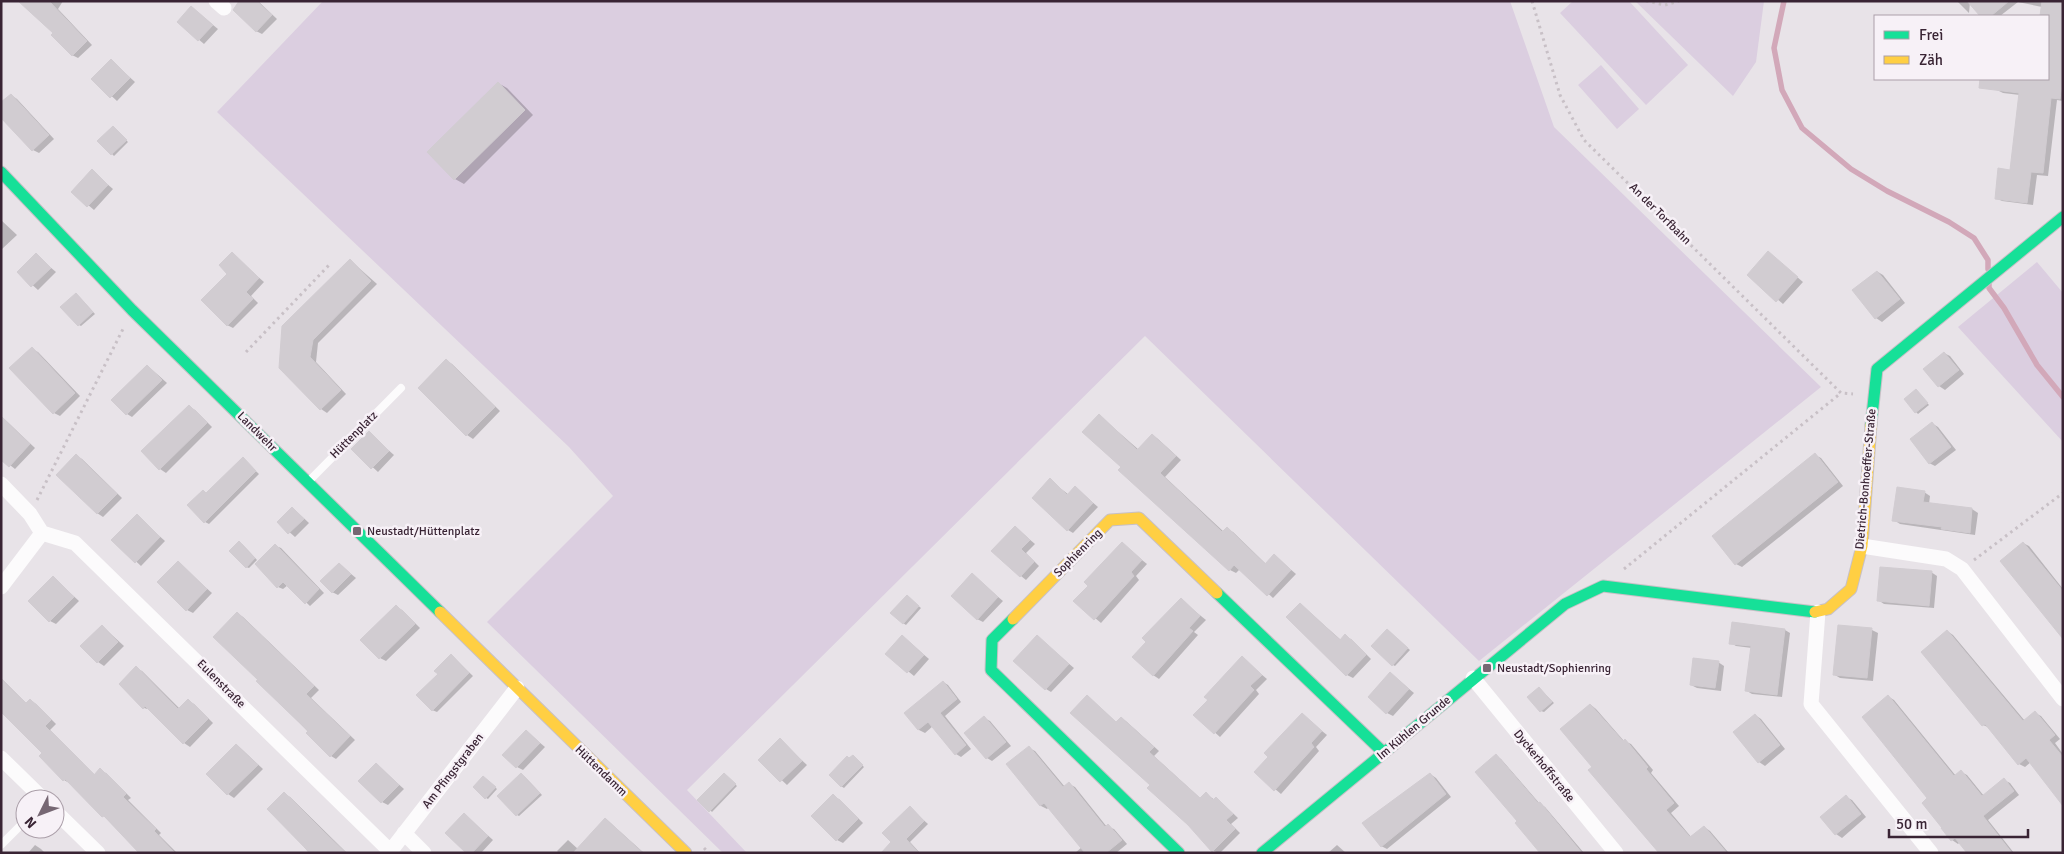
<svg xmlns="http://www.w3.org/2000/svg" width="2064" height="854" viewBox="0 0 2064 854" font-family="Signika,sans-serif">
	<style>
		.grass { fill: #dbcee0 }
		.shadow { fill: #0003 }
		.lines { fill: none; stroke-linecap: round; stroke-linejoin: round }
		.stream { stroke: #d2a8b9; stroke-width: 5.5 }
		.building { fill: #d1ccd1; stroke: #d1ccd1 }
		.fast-casing { stroke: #c7c0c6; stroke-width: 13 }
		.slow-casing { stroke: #c7c0c6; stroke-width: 13 }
		.path { stroke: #c8c0c6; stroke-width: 3; stroke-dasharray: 2.5 4; stroke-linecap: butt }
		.lane { stroke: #fcfbfc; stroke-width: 8 }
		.street { stroke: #fcfbfc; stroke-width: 15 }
		.fast { stroke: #16e098; stroke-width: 11 }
		.slow { stroke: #ffcf43; stroke-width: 11 }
		.poi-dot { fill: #766773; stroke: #f7f1f7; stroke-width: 2 }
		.labels { text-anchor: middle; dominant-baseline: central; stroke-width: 5; stroke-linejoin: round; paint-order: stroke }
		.street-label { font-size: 12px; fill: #392434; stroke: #f7f1f7 }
		.poi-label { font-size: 12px; fill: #392434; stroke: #f7f1f7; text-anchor: start }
	</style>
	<rect width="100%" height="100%" fill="#e8e3e8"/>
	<path class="grass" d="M323 1H1510L1554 127 1821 387 1479 661 1145 336 687 790 747 853H723L487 622 613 496 569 447 217 112Z
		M1573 1H1629L1688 65 1646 105 1560 13Z
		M1635 1H1764L1756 62 1733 96Z
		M1601 65 1639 109 1617 129 1578 85Z
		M2037 262 2063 293V442L1958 327Z"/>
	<path class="shadow" d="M20 1H63L58 9 92 45 78 58 72 55 55 33Z
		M241 1H258L277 19 262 34 256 31Z
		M1957 1H2063V101L2057 100 2048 176 2037 175 2033 205 2002 201 1996 198 2011 171 2020 95 2003 93 1997 90 1999 79H2048V16H2041L2042 7 2018 2 2000 16H1981L1970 2 1969 13Z
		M192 8 218 29 204 44 178 22Z
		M111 60 135 82 117 101 93 79Z
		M498 83 507 88 533 115 464 184 455 179Z
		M11 95 17 99 54 139 39 153 33 150Z
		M113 127 128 142 114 156 112 154Z
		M92 171 113 189 94 210 73 192Z
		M1 220 17 235 2 249H1Z
		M1769 253 1803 282 1783 304 1748 275Z
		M232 254 264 282 251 296 258 303 233 328 227 325 229 274Z
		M36 255 56 272 38 290 18 272Z
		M350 260 377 284 318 343 316 362 346 394 327 413 321 409 281 368Z
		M1878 272 1883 275 1905 303 1882 322 1876 318 1854 291Z
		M76 294 95 314 81 326 79 325Z
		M32 349 38 352 80 396 60 416 54 413Z
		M1944 353 1950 356 1964 374 1945 390 1939 386 1925 369Z
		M446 360 452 364 500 411 473 439 467 435 419 388Z
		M148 366 167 383 132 417 127 414Z
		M1916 391 1929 405 1918 414 1916 412Z
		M189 406 195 410 212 427 166 473 160 469 143 451Z
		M1099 415 1139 450 1152 435 1158 439 1181 460 1165 477 1224 532 1227 529 1233 532 1266 564 1274 555 1296 574 1273 598 1240 569 1236 573 1230 570 1123 467Z
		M1 416 35 448 15 469 1 458Z
		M1933 424 1938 427 1956 450 1935 466 1929 463Z
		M369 433 394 455 378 472 353 449Z
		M1815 455 1821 458 1843 486 1742 567 1736 564Z
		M77 456 82 459 122 498 103 517 97 513Z
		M243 459 259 474 209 524 205 522 207 494Z
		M1050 480 1069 495 1076 488 1098 507 1073 533 1068 530Z
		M1924 492 1930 496 1929 504 1972 509 1978 513 1975 535 1900 524 1894 520Z
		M293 508 309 523 295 537 278 522Z
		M137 516 165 541 141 566 113 540Z
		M1015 527 1035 544 1026 553 1039 566 1026 580 1021 576Z
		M2023 543 2029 546 2063 589V637Z
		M242 544 257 560 249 568 246 567Z
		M1122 544 1147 564 1136 576 1139 580 1101 623 1075 601 1090 586Z
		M276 546 281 548 324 593 310 606 288 585 283 589 278 587Z
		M178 563 212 593 193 613 187 610Z
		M339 564 356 578 338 595 332 592Z
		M1931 572 1937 576 1934 608 1884 604 1878 600Z
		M972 575 1003 601 983 622 977 619Z
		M53 577 79 601 56 624 50 621Z
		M909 598 921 608 906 625 903 623Z
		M1181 600 1206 620 1194 632 1198 635 1159 679 1153 675 1148 641Z
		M1300 604 1341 640 1345 636 1351 639 1371 659 1353 678 1347 675Z
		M396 606 402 610 420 628 386 661 380 658Z
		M237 613 243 617 319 690 311 698 355 740 336 759 331 756 259 680Z
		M102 626 124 646 104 666 98 662Z
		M1387 630 1410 650 1395 666 1393 665Z
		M1785 630 1790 633 1782 697 1752 694 1747 691 1752 648 1736 646 1731 643Z
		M1872 630 1878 633 1873 681 1840 678 1835 675Z
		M1947 631 1953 635 2025 721 2035 713 2041 716 2060 739 2055 743 2063 754V804L2031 762 2025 767 2019 764 1990 728 1983 725Z
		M903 637 929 659 914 676 887 654Z
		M1037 637 1074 668 1051 692 1046 689Z
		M1242 658 1267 679 1256 690 1259 694 1220 737 1195 715Z
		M455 659 473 676 437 712 432 710Z
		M1718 662 1724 666 1721 691 1697 688 1691 685Z
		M136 668 142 671 180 709 188 700 194 704 213 723 190 747 184 743 151 710 144 708Z
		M1391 674 1414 693 1393 716 1387 713Z
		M1 678 27 704 31 700 36 704 56 724 50 730 95 775 100 770 106 773 131 798 128 800 161 833 159 835 177 853H142L71 784 64 780 44 753 1 711Z
		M943 682 948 685 961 702 945 716 971 749 961 757 956 754 933 726 925 733 919 730 906 713Z
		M1539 688 1554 703 1544 712 1541 711Z
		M1087 696 1117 723 1121 718 1127 722 1159 751 1154 756 1201 799 1206 794 1215 800 1217 798 1238 818 1231 824 1240 833 1220 853 1213 851 1151 784Z
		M1889 697 1894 700 1956 776 1961 772 1967 775 1984 796 2004 780 2010 783 2019 795 1988 820 2014 853H1968L1960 842 1958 844 1952 840 1929 798Z
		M1591 705 1596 709 1624 741 1631 744 1653 770 1651 773 1679 806 1671 813 1692 838 1704 827 1710 831 1728 852 1668 853 1594 767Z
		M1302 715 1327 735 1316 747 1319 751 1281 794 1255 772 1270 757Z
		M1755 715 1761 719 1785 749 1765 766 1759 762Z
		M984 718 990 721 1011 746 992 761 987 758Z
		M526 731 545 747 523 770 517 767Z
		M780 740 807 765 787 785 760 760Z
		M237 745 263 769 234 798 228 794Z
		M1029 748 1035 751 1065 787 1069 784 1075 787 1107 827 1114 829 1127 844 1116 853H1075L1082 847 1049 807 1047 809 1041 806 1008 765Z
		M1496 756 1501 759 1540 804 1545 807 1584 853H1542L1519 821Z
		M855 758 864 767 844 788 841 786 849 759Z
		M376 764 404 789 388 805 382 802Z
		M1430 774 1436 778 1451 797 1387 849 1381 846Z
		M524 776 542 795 519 816 517 815Z
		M726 776 737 786 712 812 710 810Z
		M486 779 497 789 488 799 486 798Z
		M284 793 290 797 347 853H309L304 847 305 846Z
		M833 796 839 799 863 823 843 843 837 840Z
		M1846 797 1852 800 1866 817 1842 838 1836 834Z
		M910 808 928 824 910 842 920 853H883L893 842Z
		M465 815 493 840 481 853H467Z
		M606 819 644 853H559L557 851 568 840 578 849Z
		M35 845 41 849 45 853H28Z
		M1337 845 1346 853H1328Z"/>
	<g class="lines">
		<path class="stream" d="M1784 1 1774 48 1782 90 1802 128 1851 169 1887 191 1949 222 1974 238 1988 260V269
			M1989 284V288L2004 308 2037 365 2063 397"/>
	</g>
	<path class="building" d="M18 1H49L87 41 72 56 51 35 53 33Z
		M239 1H257L272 15 256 32 233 10Z
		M1967 1H2009L1991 16H1980Z
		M2042 1H2063V78L2060 99 2051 98 2043 173 2031 172 2027 203 1995 199 1998 168 2010 170 2019 93 1979 88 1980 79H2048V16H2040Z
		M191 6 213 25 198 41 177 22Z
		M111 59 130 78 110 98 91 79Z
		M498 82 525 110 454 180 427 152Z
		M11 94 49 135 32 151 1 118V102Z
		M113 126 127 140 111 155 97 141Z
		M92 169 108 185 87 207 71 192Z
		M1768 251 1798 277 1776 302 1747 275Z
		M232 252 259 278 246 292 253 299 227 326 201 300 227 274 219 265Z
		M36 253 51 268 31 287 17 272Z
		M350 259 371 281 313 340 310 357 341 390 320 410 279 368 282 326Z
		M1877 271 1900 299 1875 319 1852 290Z
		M76 293 93 312 78 326 60 307Z
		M32 347 75 393 53 414 9 368Z
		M1944 352 1959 370 1938 387 1923 369Z
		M446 359 495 407 466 436 418 388Z
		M147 365 162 380 126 415 111 400Z
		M1916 389 1928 403 1915 413 1904 399Z
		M189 405 207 423 159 470 141 451Z
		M1099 414 1137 450 1152 434 1176 456 1160 473 1222 532 1227 527 1265 564 1274 554 1291 570 1267 596 1234 565 1229 571 1118 470 1121 467 1082 432Z
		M1 416 30 444 9 467 1 460Z
		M1932 422 1951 447 1929 464 1910 439Z
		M369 431 389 451 371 469 351 449Z
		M1815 453 1838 482 1735 565 1712 536Z
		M76 454 117 494 97 514 56 475Z
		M243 457 256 471 204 523 187 505 203 490 206 493Z
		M1050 478 1067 495 1075 486 1093 503 1067 531 1032 498Z
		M1897 487 1925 491 1923 502 1972 508 1970 533 1941 529 1942 527 1892 521Z
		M292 507 304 519 288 534 277 522Z
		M137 514 160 537 135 563 111 540Z
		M1015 526 1030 540 1021 549 1034 562 1020 577 991 551Z
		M239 541 255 558 246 568 229 551Z
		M1122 542 1142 560 1131 572 1134 576 1094 620 1073 601 1088 586 1084 582Z
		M2023 542 2063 591V639L2000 561Z
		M275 544 319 589 305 604 283 582 277 588 255 564Z
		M178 561 207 589 186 611 157 582Z
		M339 563 351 574 332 593 320 581Z
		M1880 567 1932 571 1929 606 1877 601Z
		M972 573 998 597 977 620 951 596Z
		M53 576 74 597 49 622 28 601Z
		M907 595 919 606 903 624 890 613Z
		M1181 598 1200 616 1189 628 1193 631 1153 676 1132 657 1146 642 1142 638Z
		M1300 603 1340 640 1345 634 1366 655 1346 676 1286 617Z
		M396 605 415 624 379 659 360 640Z
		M237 612 314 686 306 694 350 736 330 757 306 733 308 731 256 681 258 680 213 637Z
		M1732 622 1785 629 1777 695 1745 691 1751 646 1729 644Z
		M102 625 118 642 97 663 80 646Z
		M1838 625 1872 628 1867 678 1833 675Z
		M1387 629 1408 648 1392 666 1371 646Z
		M1947 630 2023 721 2035 711 2055 735 2049 740 2063 757V806L2026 758 2018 765 1985 724 1982 726 1921 652Z
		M902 635 924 655 907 673 885 654Z
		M1037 635 1069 664 1045 690 1013 661Z
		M451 654 469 673 432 711 416 695 438 674 434 671Z
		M1242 656 1262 675 1250 686 1254 690 1214 734 1193 715 1208 700 1204 697Z
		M1693 658 1719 661 1715 688 1690 685Z
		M136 666 178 709 188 699 208 719 183 744 145 706 143 709 119 684Z
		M1390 672 1409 689 1386 714 1368 697Z
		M1 679 26 703 30 699 51 720 45 726 94 775 100 768 126 794 123 797 156 829 154 831 175 853H139L104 816 102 817 65 779 63 781 39 756 42 753 1 712Z
		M943 681 957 699 940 713 966 745 955 755 928 722 918 730 904 713Z
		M1539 687 1552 702 1540 712 1527 697Z
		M1087 695 1116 722 1121 717 1154 747 1149 752 1200 798 1206 792 1213 800 1216 797 1233 814 1226 820 1235 829 1212 852 1188 825 1147 788 1150 785 1070 713Z
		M1888 695 1954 776 1961 770 1982 796 2004 778 2014 791 1983 816 2012 853H1967L1955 838 1951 841 1941 828H1942L1922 803 1927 798 1862 717Z
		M1590 704 1623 741 1625 739 1648 767 1646 769 1674 803 1666 810 1690 837 1704 826 1727 853H1659L1588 770 1592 767 1560 729Z
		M1302 713 1322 731 1311 743 1314 747 1274 791 1254 772 1268 757 1264 753Z
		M1755 714 1780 745 1758 763 1733 732Z
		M984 716 1006 742 986 759 964 733Z
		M526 730 540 743 516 768 502 755Z
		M780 738 802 761 780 782 758 760Z
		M236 744 258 765 227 795 206 774Z
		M1029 746 1063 787 1069 782 1105 827 1108 824 1122 840 1106 853H1085L1044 803 1040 806 1006 764Z
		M1496 754 1538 803 1540 802 1582 853H1540L1515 823 1517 821 1475 772Z
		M853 755 863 765 841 787 829 775 847 756 849 758Z
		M376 763 399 785 381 803 358 781Z
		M521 773 540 793 516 816 497 796Z
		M724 773 736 784 709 812 697 800Z
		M1430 773 1446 794 1381 847 1362 823Z
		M483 776 496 787 485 799 473 787Z
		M284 792 321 829 346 853H310L267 809Z
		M833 794 858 819 836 841 811 816Z
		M1846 795 1861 814 1835 835 1820 817Z
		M910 806 924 821 906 839 919 853H881L891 842 882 833Z
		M464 813 488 836 472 853H466L445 833Z
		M605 818 643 853H573Z"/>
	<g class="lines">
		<defs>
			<path id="fast" d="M1 172 132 310 440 612
				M1871 425 1877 369 2063 217
				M1217 593 1384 753
				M1013 619 992 640 991 670 1179 853
				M1262 853 1565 604 1603 586 1815 612"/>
			<path id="slow" d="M440 612 686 853
				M1815 612 1828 609 1851 589 1862 546 1871 425
				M1013 619 1110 520 1139 518 1217 593"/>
		</defs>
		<use href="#fast" class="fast-casing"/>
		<use href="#slow" class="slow-casing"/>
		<path class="path" d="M1532 1 1560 95 1584 140 1841 393 1853 394
			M1646 1 1665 5 1679 1
			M246 352 331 263
			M37 500 124 327
			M1974 560 2063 493
			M1624 569 1841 393
			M704 848 709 853"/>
		<path class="lane" d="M309 481 401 388
			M1 845 25 821"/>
		<path class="street" d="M216 1 224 8
			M1 484 30 514 42 533
			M42 533 75 543 390 851
			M1862 546 1946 559 1962 569 2063 699
			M1 587 42 533
			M1818 612 1811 704 1931 853
			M1473 678 1616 853
			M1 758 43 799
			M55 811 98 853
			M404 833 424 853
			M389 853 517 688"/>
		<use href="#fast" class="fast"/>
		<use href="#slow" class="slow"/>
	</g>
	<g class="poi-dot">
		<rect x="352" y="526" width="10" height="10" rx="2.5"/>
		<rect x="1482" y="663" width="10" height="10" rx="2.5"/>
	</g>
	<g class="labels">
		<g class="street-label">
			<text transform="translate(1660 214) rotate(45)">An der Torfbahn</text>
			<text transform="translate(257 432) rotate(45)">Landwehr</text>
			<text transform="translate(354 435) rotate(-45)">Hüttenplatz</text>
			<text transform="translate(1866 479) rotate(-85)">Dietrich-Bonhoeffer-Straße</text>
			<text transform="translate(1078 553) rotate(-45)">Sophienring</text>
			<text transform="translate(221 684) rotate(45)">Eulenstraße</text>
			<text transform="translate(1414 728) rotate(-40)">Im Kühlen Grunde</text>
			<text transform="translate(1544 766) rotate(51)">Dyckerhoffstraße</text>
			<text transform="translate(453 771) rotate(-52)">Am Pfingstgraben</text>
			<text transform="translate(601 771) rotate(44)">Hüttendamm</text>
		</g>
		<g class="poi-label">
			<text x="367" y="531">Neustadt/Hüttenplatz</text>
			<text x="1497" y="668">Neustadt/Sophienring</text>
		</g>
	</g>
	<rect width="2064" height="854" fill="none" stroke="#392434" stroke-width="5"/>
	<rect x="1874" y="15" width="175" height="65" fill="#f7f1f7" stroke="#ab9fa9"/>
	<rect x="1884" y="31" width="25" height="8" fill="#16e098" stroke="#ab9fa9"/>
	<text x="1919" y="40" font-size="15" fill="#392434">Frei</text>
	<rect x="1884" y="56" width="25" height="8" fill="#ffcf43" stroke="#ab9fa9"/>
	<text x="1919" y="65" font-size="15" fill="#392434">Zäh</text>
	<g transform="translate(40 814) rotate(228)"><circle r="24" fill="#f7f1f7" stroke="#ab9fa9"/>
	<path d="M0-4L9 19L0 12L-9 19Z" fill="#766773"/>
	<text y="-8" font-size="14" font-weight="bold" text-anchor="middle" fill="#392434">N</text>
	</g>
	<path d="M1889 829v8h139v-8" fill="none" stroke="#392434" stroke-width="2.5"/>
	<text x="1896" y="829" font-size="15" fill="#392434" stroke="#f7f1f7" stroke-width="4" paint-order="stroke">50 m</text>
</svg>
